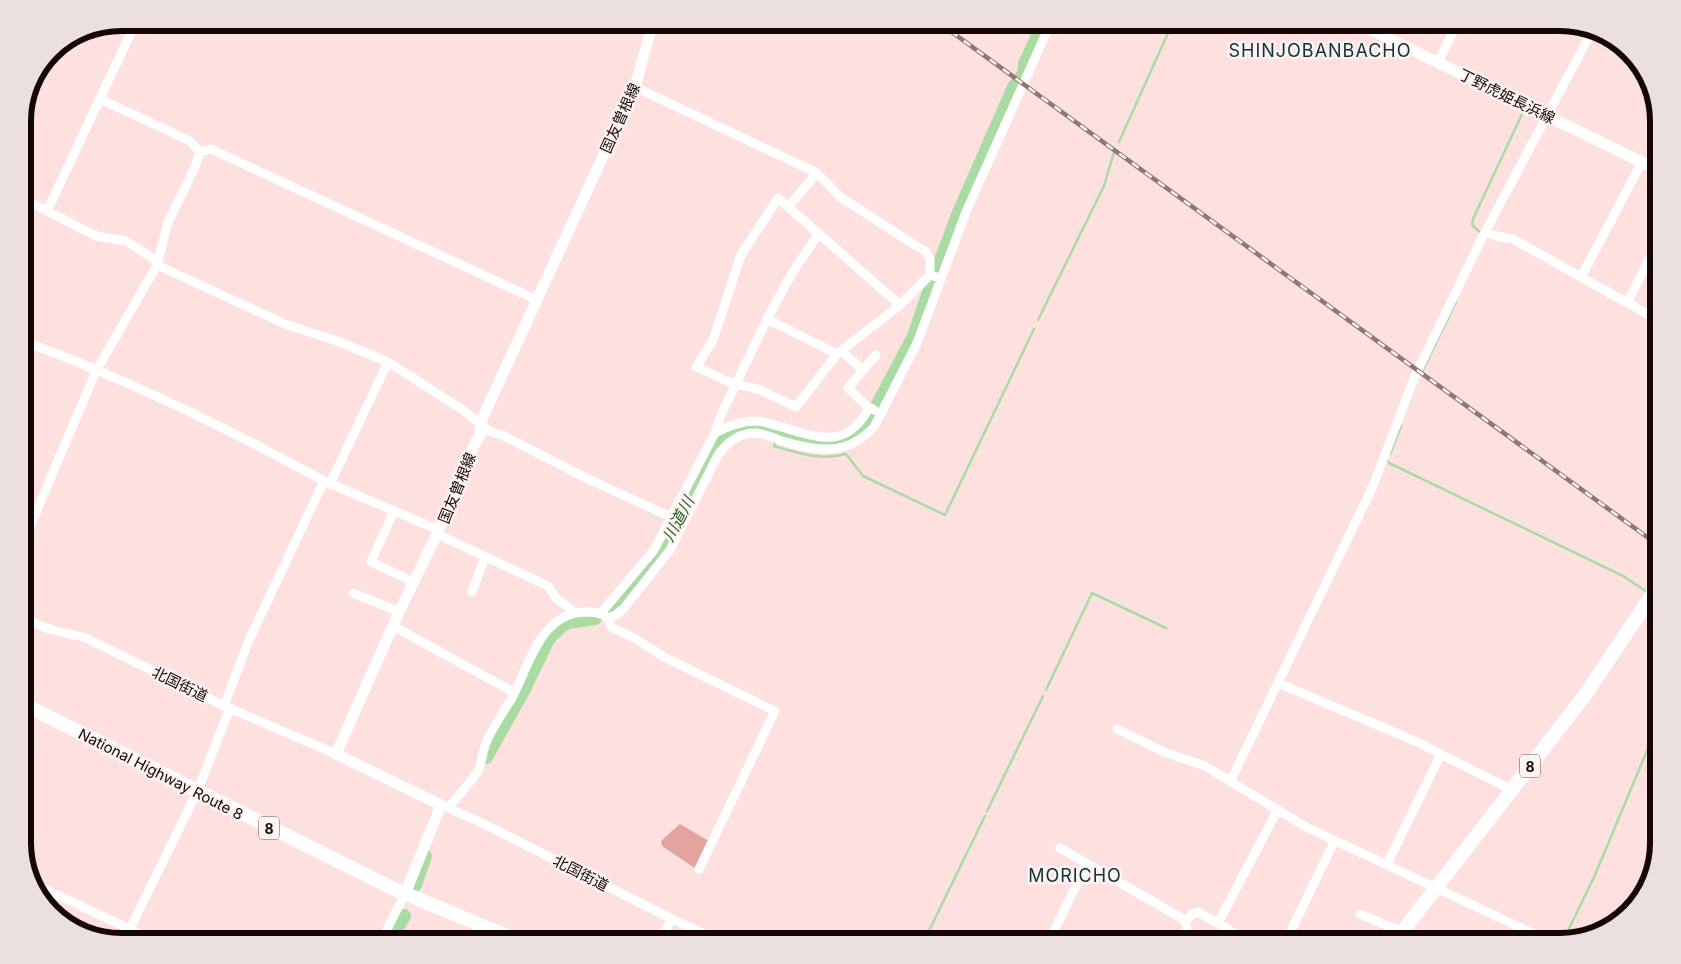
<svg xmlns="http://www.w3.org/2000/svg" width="1681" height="964" viewBox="0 0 1681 964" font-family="Inter,'Noto Sans JP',sans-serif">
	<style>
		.green { fill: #e3a4a0 }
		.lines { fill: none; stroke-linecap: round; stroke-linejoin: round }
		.stream { stroke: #aadba5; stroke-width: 2.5 }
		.river { stroke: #aadba5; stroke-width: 14 }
		.minor { stroke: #fff; stroke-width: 9 }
		.secondary { stroke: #fff; stroke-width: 11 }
		.trunk { stroke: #fff; stroke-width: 14 }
		.rail-casing { stroke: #8e7775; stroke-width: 4.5 }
		.rail { stroke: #fdf3f2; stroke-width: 2.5; stroke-dasharray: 8; stroke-linecap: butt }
		.labels { text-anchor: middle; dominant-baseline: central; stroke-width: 5; stroke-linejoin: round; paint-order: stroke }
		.shield { fill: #fdf3f2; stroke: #5b4e4d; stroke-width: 1 }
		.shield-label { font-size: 14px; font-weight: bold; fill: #160706 }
		.street-label { font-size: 15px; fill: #160706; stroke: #fdf3f2 }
		.water-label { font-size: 16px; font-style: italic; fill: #1f5e1b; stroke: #fdf3f2 }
		.quarter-label { font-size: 18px; letter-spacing: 1px; fill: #0f3235; stroke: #fdf3f2 }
		.rim { fill: none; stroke: #160706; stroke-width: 6 }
	</style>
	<rect width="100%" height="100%" fill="#fee0de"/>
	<path class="green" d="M680 824 709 841 696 869 662 846 661 841Z"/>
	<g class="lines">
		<path class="stream" d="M1119 142 1173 22
			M1481 233 1472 225 1473 219 1523 112
			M1038 320 1104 186 1114 152
			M1421 374 1456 302
			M775 443 774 446C798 453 821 461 846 454L863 476 945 515 1034 329
			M1390 454 1401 426
			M1388 461 1389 463 1623 576 1647 592
			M1046 690 1092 593 1166 628
			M987 811 1043 696
			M924 941 985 816
			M1563 941 1595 875 1656 729 1658 714"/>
		<path class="river" d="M938 268 960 210 1014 87 1024 74 1025 64 1044 22
			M611 611 660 553 716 447C763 391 814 482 869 421L914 336 932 283
			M486 757 524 689 548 639 561 626 568 622 595 618
			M415 885 425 856
			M389 941 404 916"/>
		<path class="minor" d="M1438 62 1458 22
			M635 87 817 173 840 197 926 252 930 259V275L940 278
			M200 152 211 149 537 300
			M1649 165 1658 148
			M778 198 900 305 837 354 796 407 758 389 732 383 696 367 713 340 741 255Z
			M23 199 47 211 136 22
			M789 206 817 173
			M47 211 96 236 126 241 158 262
			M1485 232 1496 236 1513 239 1658 320
			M819 233 792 273 767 319 837 354
			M157 265 285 324 337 341 388 362 463 410 489 431 504 436 588 479 671 517
			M1581 277 1642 162
			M1627 303 1658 242
			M900 305 930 275
			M23 341C127 379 227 428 324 481
			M841 351 863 370 848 388 867 406 874 410
			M863 370 876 355
			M715 433C728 426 740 421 755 421 762 421 771 424 778 426 816 437 846 451 869 408
			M330 484 388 362
			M394 511 371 562 414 582
			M437 534 548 586 556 598 575 613
			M23 543 96 371 157 265 168 222 195 167 200 152 190 141 100 99
			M472 592 485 557
			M353 593 399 612
			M601 613 654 550 715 433 721 415 767 319
			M23 618 49 629 86 638 224 706 336 754
			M608 618 611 627 634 638 666 658 775 711 699 869
			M393 626 508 689 514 694
			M1278 683 1415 741 1512 790
			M224 706 249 640 324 481 439 530
			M1117 729 1164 752 1205 766 1306 827 1545 939
			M1230 782 1373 486 1415 376 1482 238 1592 31
			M444 806 488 826 672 919 720 941
			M448 808C458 796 471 783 479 769 482 761 482 754 485 746 490 730 504 712 513 696 529 665 540 615 583 612 593 612 600 612 608 618L616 615 624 608 670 550 718 455C727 442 740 433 756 433 765 434 774 438 782 441 817 451 846 457 874 427L917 343 966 212 1051 22
			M1060 848 1183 919C1188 926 1189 934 1184 941
			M1387 864 1441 754
			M34 884 130 929 150 941
			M1360 914 1402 932
			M1185 923 1192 914 1198 912 1248 941
			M1218 923 1277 811
			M130 929 197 792 230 708
			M381 941 405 894
			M661 941 671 919
			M1049 941 1087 863
			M1286 941 1335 840"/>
		<path class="secondary" d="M1355 22 1658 170
			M405 894 441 805 336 754 399 612 439 530 465 462 480 435 482 419 635 87 653 22"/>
		<path class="trunk" d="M23 704 394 889 519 941
			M1395 941 1585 695 1658 586"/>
		<defs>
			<path id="rail" d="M938 22 1658 545"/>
		</defs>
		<use href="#rail" class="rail-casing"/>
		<use href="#rail" class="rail"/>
	</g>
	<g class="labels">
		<g class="shield">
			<rect x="1520" y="754.5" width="20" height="23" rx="4"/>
			<rect x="259" y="816.5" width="20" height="23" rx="4"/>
		</g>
		<g class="shield-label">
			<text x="1530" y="766">8</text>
			<text x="269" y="828">8</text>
		</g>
		<g class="street-label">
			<text transform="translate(1507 96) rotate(26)">丁野虎姫長浜線</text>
			<text transform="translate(620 118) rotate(-66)">国友曽根線</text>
			<text transform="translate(457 488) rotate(-68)">国友曽根線</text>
			<text transform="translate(180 684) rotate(26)">北国街道</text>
			<text transform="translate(161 774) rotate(27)">National Highway Route 8</text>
			<text transform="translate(581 873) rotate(27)">北国街道</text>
		</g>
		<g class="water-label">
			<text transform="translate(678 519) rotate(-62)">川道川</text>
		</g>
		<g class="quarter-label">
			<text x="1320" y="50">SHINJOBANBACHO</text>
			<text x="1075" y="875">MORICHO</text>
		</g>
	</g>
	<path d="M0 0H1681V964H0ZM121 31H1560A90 90 0 0 1 1650 121V843A90 90 0 0 1 1560 933H121A90 90 0 0 1 31 843V121A90 90 0 0 1 121 31Z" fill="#ebe0df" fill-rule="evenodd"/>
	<path class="rim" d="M121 31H1560A90 90 0 0 1 1650 121V843A90 90 0 0 1 1560 933H121A90 90 0 0 1 31 843V121A90 90 0 0 1 121 31Z"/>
</svg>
